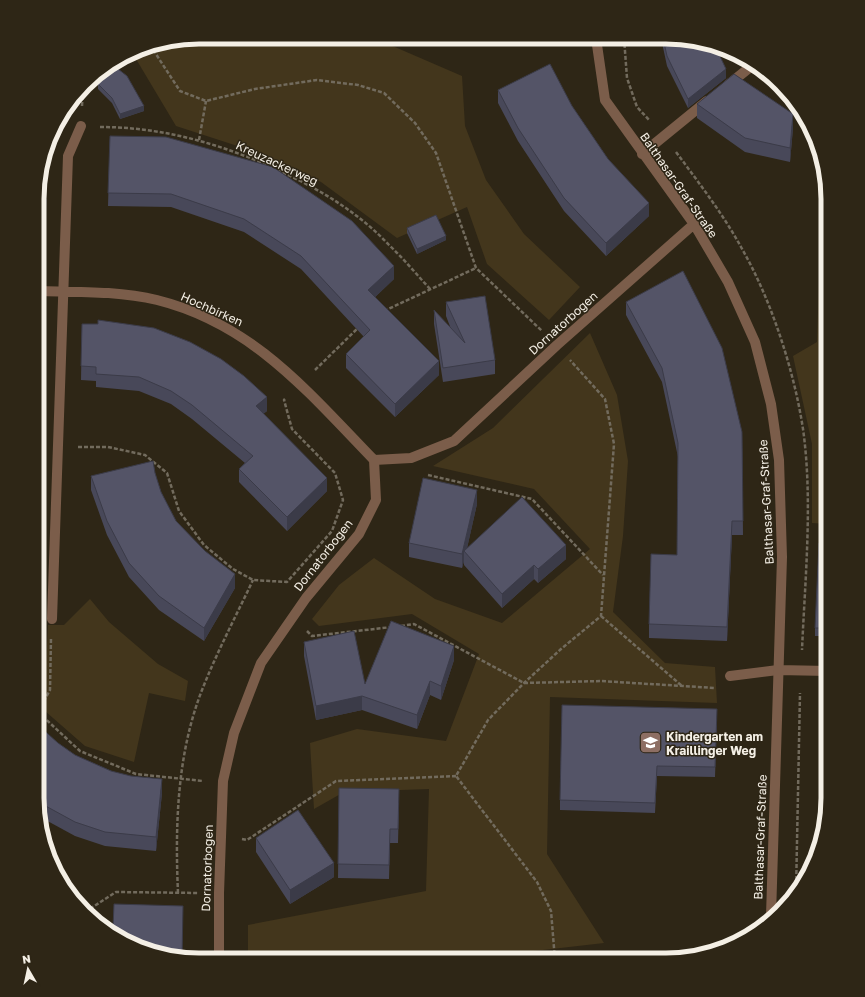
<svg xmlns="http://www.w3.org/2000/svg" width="865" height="997" viewBox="0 0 865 997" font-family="'Golos Text',sans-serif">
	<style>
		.green { fill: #43361c }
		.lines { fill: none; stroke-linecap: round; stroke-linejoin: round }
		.path { stroke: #726b5d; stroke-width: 2.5; stroke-dasharray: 4 2; stroke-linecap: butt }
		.service { stroke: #7b5d4a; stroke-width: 10 }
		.minor { stroke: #7b5d4a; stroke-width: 10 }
		.wall { fill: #484859 }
		.shaded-wall { fill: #3b3b48 }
		.building { fill: #545467; stroke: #3b3b48 }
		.labels { text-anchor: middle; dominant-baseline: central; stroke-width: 3; stroke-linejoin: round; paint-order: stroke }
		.street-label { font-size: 12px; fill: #f4efe5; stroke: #2e2616 }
		.poi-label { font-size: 12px; font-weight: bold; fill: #f4efe5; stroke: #2e2616; text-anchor: start }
		.rim { fill: none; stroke: #f4efe5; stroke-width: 5 }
	</style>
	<rect width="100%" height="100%" fill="#2e2616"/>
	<path class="green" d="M199 37 377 38 381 41 462 76 465 126 486 180 524 234 580 287 549 320 487 264 467 207 397 238 321 182 256 152 176 126 133 54 147 46Z
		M823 160 828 199V524L812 523V444L793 356 817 342Z
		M590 333 617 395 628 461 623 536 613 612 665 663 715 667 717 703 550 697 547 854 604 943 454 960H248V925L426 891 429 789 344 792 314 809 310 743 357 729 446 741 479 654 412 614 319 626 312 619 339 585 374 558 435 599 502 623 590 549 534 489 433 466 493 428Z
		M90 599 109 622 158 664 188 681 185 701 149 693 134 762 85 746 37 704 38 691 45 681 48 625H64Z"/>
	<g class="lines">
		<path class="path" d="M624 38 627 78 637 107 650 121
			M150 45 180 91 206 101 255 89 317 80 358 85 384 93 415 123 436 153 476 268 542 331
			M82 106 83 88
			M100 127C159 127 215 142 269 166
			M199 140 206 101
			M676 152C699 183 723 214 741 247 771 299 794 370 803 429 813 500 805 579 802 650
			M277 170C318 188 358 212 389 245 404 259 417 275 431 290
			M384 311 476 268
			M315 370 358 328
			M78 447H108L145 455 167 473 179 511 204 545 233 569 253 580 287 582 332 531 343 500 335 473 292 429 284 400 285 399
			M428 475 532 499 603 575
			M601 616 682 686
			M401 626 414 624 524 683 601 681 715 688
			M307 631 312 636 392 627
			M38 712 80 751 136 774 203 781
			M38 712 50 690 51 638
			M242 839 247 840 336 781 456 776
			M796 892 800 693
			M178 893C175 825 177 754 202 690 217 652 236 616 253 580
			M85 912 116 892 198 893
			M730 943 735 942
			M555 960 551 911 537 882 456 776 488 720 524 683 561 649 601 616 614 444 605 399 570 360"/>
		<path class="service" d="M728 85 754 64
			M642 154 707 101
			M730 676 778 670"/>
		<path class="minor" d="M596 38 605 100 694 224 728 282 755 342 771 404 779 460 782 557 771 916
			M39 291C78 292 119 291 157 300 253 324 308 392 374 460
			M52 619 68 156 81 126
			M778 670 828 671
			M219 960V893L223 781 234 733 261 663 306 598 359 534 376 500 374 460 411 458 454 441 557 345 694 224"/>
	</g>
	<path class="wall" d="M661 38H687L726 78 688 108 667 66Z
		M98 84 144 111 120 119 112 103 98 89Z
		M498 90 572 106 608 159 649 216 606 256 564 211 518 141 498 103Z
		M697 104 793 128 790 162 745 152 697 118Z
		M110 136 394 279 375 297 439 375 395 417 346 368V354L364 337 301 269 244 232 171 207 108 206Z
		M40 198 46 207 44 262H40Z
		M407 228 446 240 417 254 407 233Z
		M446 302 495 360V374L443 382 434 324V310L451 329 446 316Z
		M626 302 742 432 743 535H732L727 641 649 638V624L677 555 678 457 662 382 626 315Z
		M82 324 267 411 263 414 327 491 287 531 239 482V469L245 463 192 419 171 404 139 391 96 387V381L81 380Z
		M155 473 161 492 176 521 235 588 204 641 159 610 129 577 107 535 91 490V476Z
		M477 504 467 548 566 559 538 583 534 579 502 608 464 565V561L462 568 409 557V543Z
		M828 544V636H815V628Z
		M38 608 44 617 43 652 38 651Z
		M304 642 365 684 454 660 441 700 430 695 417 729 362 710 316 720 304 656Z
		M717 719 715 777 657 776 655 813 560 810V800Z
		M58 743 75 755 162 793 156 851 105 846 75 836 42 818 39 815 37 798Z
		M339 788 399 803 398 843H390L389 879 338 878Z
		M256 838 334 877 290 904 256 852Z"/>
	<path class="shaded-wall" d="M726 69V78L688 108V99Z
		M144 106V111L120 119V114Z
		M793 114V128L790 162V148Z
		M649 203V216L606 256V243Z
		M446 236V240L417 254V249Z
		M394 266V279L368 304V290Z
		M439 361V375L395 417V404Z
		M267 397V411L256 420V406Z
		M327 478V491L287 531V517Z
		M477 490V504L466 553 464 551V561L462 568V554Z
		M732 521V535L727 641V627Z
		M566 545V559L538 583V569Z
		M534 565V579L502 608V594Z
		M235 574V588L204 641V628Z
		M454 646V660L441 700V686Z
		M430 681V695L417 729V715Z
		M362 696V710L316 720V706Z
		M162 779V793L156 851V837Z
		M334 863V877L290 904V890Z"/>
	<path class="building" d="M663 38H687L717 50 726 69 688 99 667 56Z
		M550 64 572 106 608 159 649 203 606 243 564 198 518 128 498 90Z
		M113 65 127 76 144 106 120 114 112 98 98 84 112 66Z
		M734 74 793 114 790 148 745 138 697 104Z
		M110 136 166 137 273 167 352 221 394 266 368 290 439 361 395 404 346 354 370 330 301 256 244 219 171 194 108 193Z
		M40 198 46 199 44 253H40Z
		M436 215 446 236 417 249 407 228Z
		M683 271 722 348 742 432 743 521H732L727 627 649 624 651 554 677 555 678 443 662 368 626 302Z
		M485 296 495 360 443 368 434 310 465 343 446 302Z
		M98 320 154 328 190 342 221 359 244 376 267 397 256 406 327 478 287 517 239 469 253 456 192 405 171 391 139 377 96 374V367L81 366 82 324H98Z
		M153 461 155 473 161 492 176 521 205 551 235 574 204 628 159 596 129 563 107 521 91 476Z
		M423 478 477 490 462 554 409 543Z
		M522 497 566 545 538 569 534 565 502 594 464 551Z
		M819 543 828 544V628H815Z
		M38 608H44L43 642H38Z
		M391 621 454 646 441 686 430 681 417 715 362 696 316 706 304 642 354 631 365 684Z
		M562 705 717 709 715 767 657 766 655 803 560 800Z
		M37 724 58 743 75 755 111 771 131 776 162 779 156 837 105 832 75 822 42 804 37 799Z
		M828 755V808L825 821Z
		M339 788 399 789 398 829H390L389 865 338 864Z
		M298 810 334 863 290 890 256 838Z
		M114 904 183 906 182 958 118 938 102 926 113 928Z"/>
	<defs>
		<symbol id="school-square" viewBox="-11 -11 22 22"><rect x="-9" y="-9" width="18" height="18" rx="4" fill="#8d6e63" stroke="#2e2616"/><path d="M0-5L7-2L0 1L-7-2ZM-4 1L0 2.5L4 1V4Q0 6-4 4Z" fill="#fff"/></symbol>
	</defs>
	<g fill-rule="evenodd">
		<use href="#school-square" x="638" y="730" width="25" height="25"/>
	</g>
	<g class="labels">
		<g class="street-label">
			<text transform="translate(277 163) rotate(25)">Kreuzackerweg</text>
			<text transform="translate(679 185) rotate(55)">Balthasar-Graf-Straße</text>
			<text transform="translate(212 309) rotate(24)">Hochbirken</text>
			<text transform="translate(563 323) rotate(-42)">Dornatorbogen</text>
			<text transform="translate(766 502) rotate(-93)">Balthasar-Graf-Straße</text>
			<text transform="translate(323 555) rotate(-52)">Dornatorbogen</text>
			<text transform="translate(760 837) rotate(-88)">Balthasar-Graf-Straße</text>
			<text transform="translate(207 868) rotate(-88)">Dornatorbogen</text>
		</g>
		<g class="poi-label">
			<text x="666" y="736">Kindergarten am<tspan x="666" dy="14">Kraillinger Weg</tspan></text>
		</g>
	</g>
	<path d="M0 0H865V997H0ZM199 44H666A155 155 0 0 1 821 199V798A155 155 0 0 1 666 953H199A155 155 0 0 1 44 798V199A155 155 0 0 1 199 44Z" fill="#2e2616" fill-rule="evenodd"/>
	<path class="rim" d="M199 44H666A155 155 0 0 1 821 199V798A155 155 0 0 1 666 953H199A155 155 0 0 1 44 798V199A155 155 0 0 1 199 44Z"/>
	<g transform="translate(28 969) rotate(351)" stroke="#2e2616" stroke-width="3" paint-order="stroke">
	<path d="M0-3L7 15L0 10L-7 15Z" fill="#f4efe5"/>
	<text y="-6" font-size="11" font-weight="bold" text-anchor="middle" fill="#f4efe5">N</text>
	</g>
</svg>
